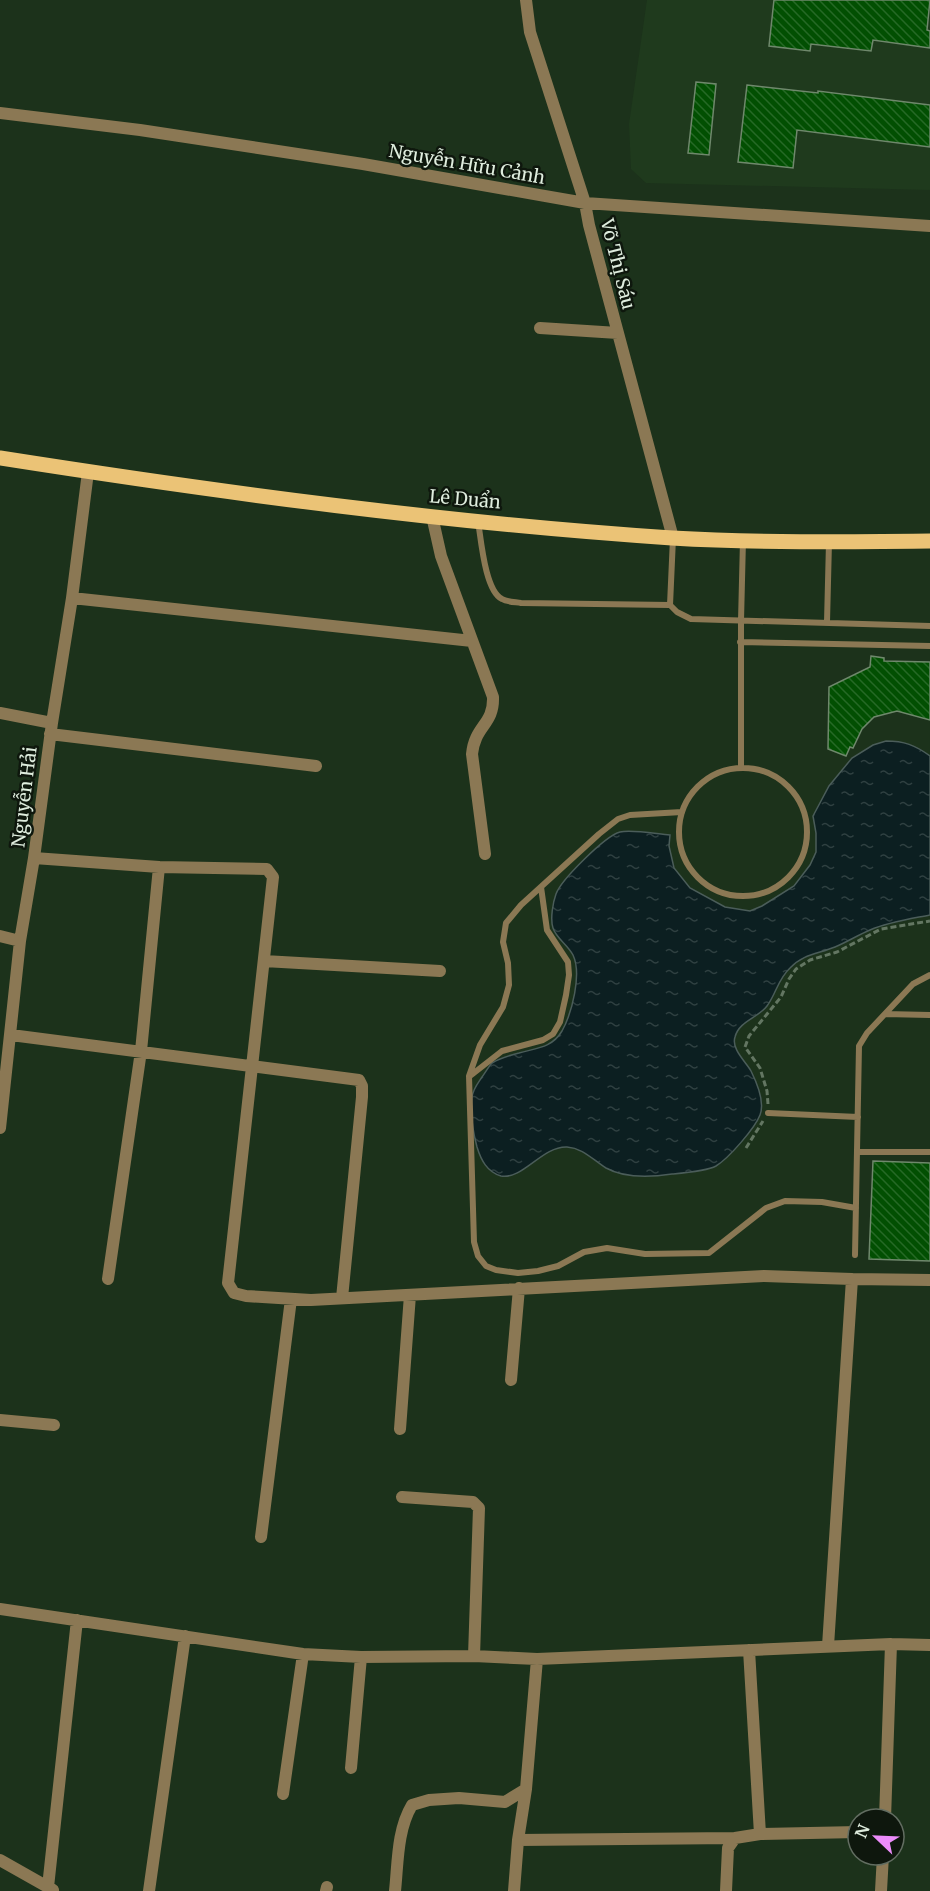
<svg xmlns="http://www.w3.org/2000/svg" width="930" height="1891" viewBox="0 0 930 1891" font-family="Merriweather,serif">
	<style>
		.built { fill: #1f3a1d }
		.water { fill: url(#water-ripples); stroke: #4b5d5a; stroke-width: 1.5 }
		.building { fill: url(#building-back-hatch); stroke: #6f886c; stroke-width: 1.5 }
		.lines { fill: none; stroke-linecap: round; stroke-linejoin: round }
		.path { stroke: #637662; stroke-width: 3; stroke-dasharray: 6 3; stroke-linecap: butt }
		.service { stroke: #8b7854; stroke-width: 6 }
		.minor { stroke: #8b7854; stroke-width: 12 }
		.primary { stroke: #ebc376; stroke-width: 15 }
		.labels { text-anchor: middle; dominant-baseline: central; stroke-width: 5; stroke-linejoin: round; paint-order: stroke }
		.street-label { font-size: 18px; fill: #dfedde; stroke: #0e170d }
	</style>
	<defs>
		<pattern id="water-ripples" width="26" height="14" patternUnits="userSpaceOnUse" patternTransform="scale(1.5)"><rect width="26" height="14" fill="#0c1f21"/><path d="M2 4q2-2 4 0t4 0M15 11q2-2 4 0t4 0" fill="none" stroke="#2f4041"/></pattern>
		<pattern id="building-back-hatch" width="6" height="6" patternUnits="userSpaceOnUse" patternTransform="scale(1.5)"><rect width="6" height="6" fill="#024f02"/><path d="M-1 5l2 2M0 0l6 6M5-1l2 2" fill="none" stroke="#266926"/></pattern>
	</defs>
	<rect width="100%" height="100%" fill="#1c321b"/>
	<path class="built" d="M647 0H930V190L646 183 631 169 629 124Z"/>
	<path class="water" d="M886 741C904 741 915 745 930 756V915C910 919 889 922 870 930 858 935 847 942 835 947 818 954 803 954 790 968 778 979 776 994 767 1006 758 1018 739 1021 735 1037 731 1049 746 1062 751 1071 757 1083 765 1102 760 1115 755 1128 729 1158 716 1166 707 1171 683 1173 672 1174 652 1177 624 1178 606 1168 593 1160 583 1148 567 1147 542 1146 523 1180 501 1176 487 1172 481 1160 477 1147 473 1132 470 1112 472 1097 473 1089 478 1083 482 1077 485 1073 489 1066 492 1063 499 1059 511 1055 519 1053 536 1048 552 1048 562 1031 572 1013 582 974 573 955 568 945 556 938 553 928 550 919 553 902 556 894 561 880 605 836 620 832 631 829 657 834 670 835L669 846 674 868 690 888 725 907 750 911 762 906 794 886 810 865 816 852V833L813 816 829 786 852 758 873 745Z"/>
	<path class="building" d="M774 0H930L927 30 930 31V48L873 40 871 51 811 44 810 51 769 46Z
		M696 82 716 84 709 155 688 153Z
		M747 85 818 93V91L930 105V147L797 130 793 168 738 162Z
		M871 656 884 658V661L930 662V720L897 711 874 717 862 729 853 748 850 747 846 756 828 749 829 687 870 667Z
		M873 1161 930 1163V1261L869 1259Z"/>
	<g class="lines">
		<path class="path" d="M768 1104 767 1091 760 1068 745 1047 749 1036 781 997 789 979 796 969 810 960 837 952 881 929 930 921
			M746 1148 763 1121"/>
		<path class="service" d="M478 521C481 539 485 591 502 599 507 602 515 602 521 603L670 605
			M673 538 670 605 677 612 691 619 930 626
			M827 622 829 542
			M740 642 930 646
			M741 768V621L743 540
			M679 832a64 64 0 1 1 128 0a64 64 0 1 1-128 0Z
			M682 812 630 815 618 819 599 834 521 905 506 923 503 942 508 963 509 985 503 1007 480 1045 469 1076 474 1242 478 1256 486 1266 496 1270 518 1273 538 1271 558 1266 584 1252 607 1248 645 1254 709 1253 766 1208 785 1201 822 1202 856 1208
			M885 1014 930 1015
			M470 1076 502 1051 543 1040 553 1034 560 1022 566 995 569 975 568 962 547 930 541 887
			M768 1113 858 1117
			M857 1152H930
			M855 1255 859 1046 867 1033 913 984 930 975"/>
		<path class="minor" d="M526 0 530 32 585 203 589 225 673 538
			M0 113 140 130 363 164 585 203 930 226
			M540 328 618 333
			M432 516 441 556 493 697C494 725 475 725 472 754L485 854
			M72 598 472 641
			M0 713 52 723
			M50 734 316 766
			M34 858 159 867 267 869 273 877 228 1283 234 1293 246 1296 311 1300 764 1276 852 1279 930 1280
			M0 936 20 941
			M264 961 440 971
			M11 1035 359 1080 362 1086V1097L342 1298
			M0 1128 20 941 34 858 52 723 72 598 88 472
			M108 1279 141 1051 159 867
			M511 1380 519 1288
			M0 1420 54 1425
			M400 1429 410 1295
			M402 1497 473 1502 479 1508 474 1656
			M261 1537 291 1299
			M0 1609 303 1654 361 1657 474 1656 537 1659 891 1644 930 1645
			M828 1646 852 1279
			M749 1650 760 1834
			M351 1768 361 1657
			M283 1794 303 1654
			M885 1819 891 1644
			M518 1840 735 1838
			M0 1860 53 1890
			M48 1887 77 1620
			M149 1891 185 1636
			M326 1891 327 1887
			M395 1891C398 1863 397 1830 412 1805L429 1800 459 1798 505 1802 526 1789
			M514 1891 518 1840 526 1789 537 1659
			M726 1891 728 1848 735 1838 760 1834 858 1832
			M881 1891 883 1855"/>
		<path class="primary" d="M0 458C223 493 447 523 672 538 757 543 844 542 930 541"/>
	</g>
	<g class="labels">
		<g class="street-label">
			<text transform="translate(467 164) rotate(10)">Nguyễn Hữu Cảnh</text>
			<text transform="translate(618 264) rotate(76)">Võ Thị Sáu</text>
			<text transform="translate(465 499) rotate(5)">Lê Duẩn</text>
			<text transform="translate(24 797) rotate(-83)">Nguyễn Hải</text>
		</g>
	</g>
	<g transform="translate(876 1837) rotate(293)"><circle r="28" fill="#0e170d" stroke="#626d61" stroke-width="1.5"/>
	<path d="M0-4.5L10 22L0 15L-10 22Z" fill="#ec8cfa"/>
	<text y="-9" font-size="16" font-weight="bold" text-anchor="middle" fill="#dfedde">N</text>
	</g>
</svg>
